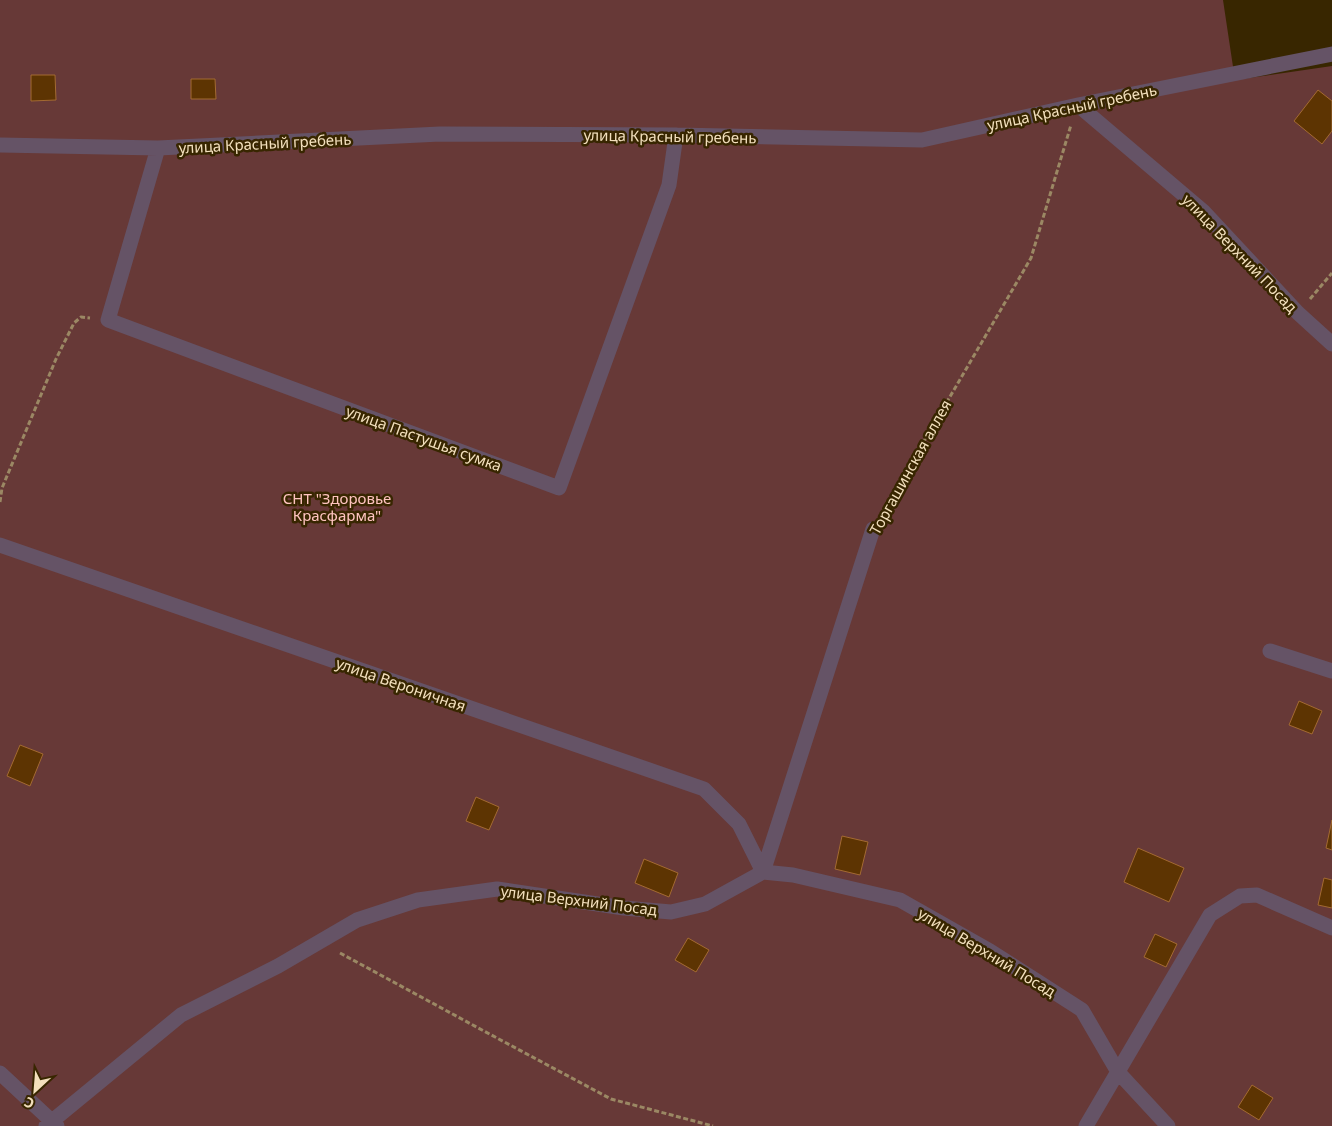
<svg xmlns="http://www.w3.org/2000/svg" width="1332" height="1126" viewBox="0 0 1332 1126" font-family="'Noto Sans',sans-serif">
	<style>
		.green { fill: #673937 }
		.building { fill: #5d3402; stroke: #a36a32 }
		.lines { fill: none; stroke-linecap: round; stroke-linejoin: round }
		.path { stroke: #9b8864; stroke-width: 3; stroke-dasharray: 5 2.5; stroke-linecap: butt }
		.minor { stroke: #655366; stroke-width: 15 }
		.labels { text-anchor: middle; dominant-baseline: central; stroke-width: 5; stroke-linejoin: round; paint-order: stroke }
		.street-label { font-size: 15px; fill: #f3e0bd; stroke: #382600 }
		.park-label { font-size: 15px; fill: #ffc4c0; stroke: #382600 }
	</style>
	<rect width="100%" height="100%" fill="#382600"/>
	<path class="green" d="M0 0H1223L1235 80 1332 66V1126H0Z"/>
	<path class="building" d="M31 75H55L56 100 31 101Z
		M191 79H215L216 99H191Z
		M1318 90 1332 101V131L1322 144 1294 121Z
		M1299 701 1322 711 1312 734 1289 725Z
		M20 745 43 754 30 786 7 776Z
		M476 797 499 807 489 830 466 821Z
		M1332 820V850L1326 848Z
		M842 836 868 842 860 875 835 869Z
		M1138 848 1184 868 1169 902 1124 882Z
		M644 859 678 873 669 897 635 883Z
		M1324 878 1332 880V908L1318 905Z
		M1155 934 1177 944 1166 967 1144 957Z
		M688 938 709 950 696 972 675 960Z
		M1252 1085 1273 1098 1259 1120 1238 1107Z"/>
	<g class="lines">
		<path class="path" d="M1310 299 1332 273
			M0 502 2 488 56 359 74 323 81 317 90 318
			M882 513 1031 258 1071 125
			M340 953 482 1030 611 1099 713 1126"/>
		<path class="minor" d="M1078 105 1204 212 1298 313 1332 344
			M0 145 158 148 440 134 676 135 922 140 1078 105 1332 54
			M158 148 108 320 559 488 669 185 676 135
			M0 545 704 789 739 824 763 872
			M1270 651 1332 671
			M763 872 873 529
			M0 1073 57 1126
			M46 1126 181 1015 278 966 357 920 418 900 497 889 624 908 671 912 705 904 763 872 793 875 900 900 990 951 1082 1010 1118 1072 1168 1126
			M1086 1126 1210 915 1240 896 1257 895 1332 928"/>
	</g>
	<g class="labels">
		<g class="street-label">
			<text transform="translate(1072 107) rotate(-12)">улица Красный гребень</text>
			<text transform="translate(670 136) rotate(1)">улица Красный гребень</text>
			<text transform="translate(265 143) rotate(-3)">улица Красный гребень</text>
			<text transform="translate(1240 253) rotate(46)">улица Верхний Посад</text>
			<text transform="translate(424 438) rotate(20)">улица Пастушья сумка</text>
			<text transform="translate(910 467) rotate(-61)">Торгашинская аллея</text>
			<text transform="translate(401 684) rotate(19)">улица Вероничная</text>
			<text transform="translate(579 900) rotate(7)">улица Верхний Посад</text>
			<text transform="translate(987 952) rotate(31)">улица Верхний Посад</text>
		</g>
		<g class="park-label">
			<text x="337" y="498">СНТ "Здоровье<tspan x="337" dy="17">Красфарма"</tspan></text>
		</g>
	</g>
	<g transform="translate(35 1091) rotate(206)" stroke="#382600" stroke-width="4" paint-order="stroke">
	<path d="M0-4L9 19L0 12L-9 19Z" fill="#f3e0bd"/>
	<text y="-8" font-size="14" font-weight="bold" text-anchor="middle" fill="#f3e0bd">С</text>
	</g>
</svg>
